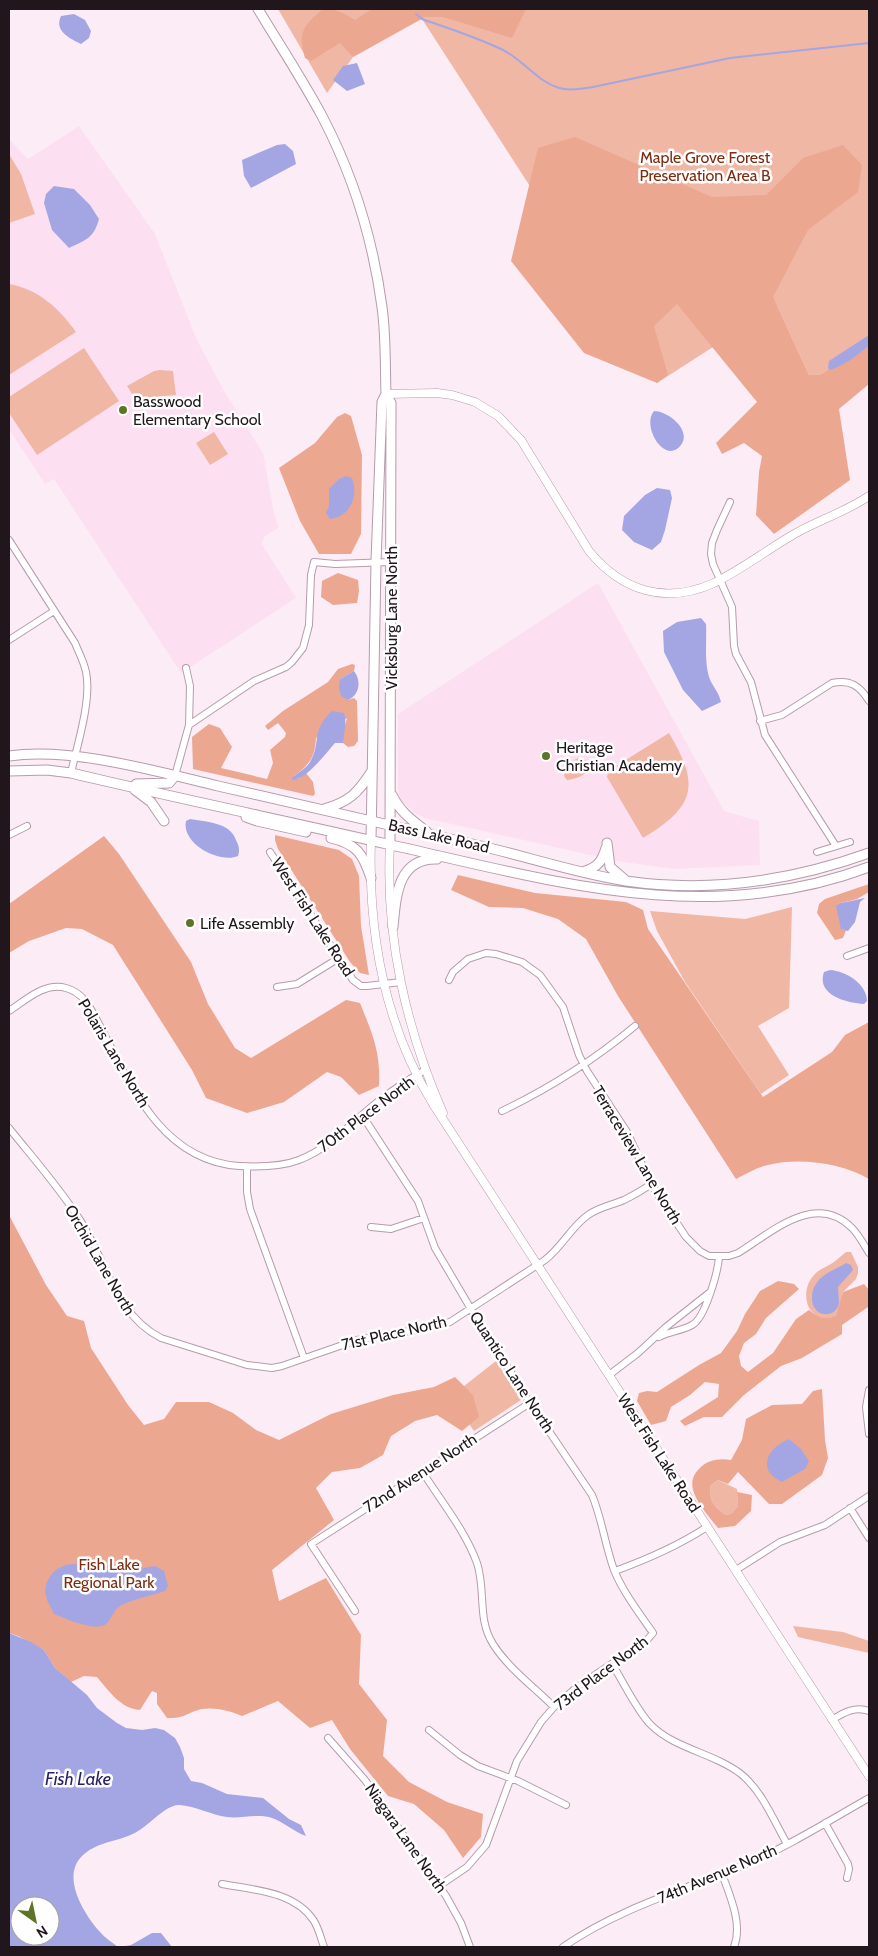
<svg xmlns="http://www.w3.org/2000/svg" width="878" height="1956" viewBox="0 0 878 1956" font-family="Cabin,sans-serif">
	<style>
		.built { fill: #fce0f2 }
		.green { fill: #f0b7a5 }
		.forest { fill: #eca791 }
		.water { fill: #a4a6e3; fill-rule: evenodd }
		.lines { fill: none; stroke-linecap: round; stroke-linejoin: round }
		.stream { stroke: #a4a6e3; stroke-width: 2 }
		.minor-casing { stroke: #b59cac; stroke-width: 8 }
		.tertiary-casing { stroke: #b59cac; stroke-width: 9 }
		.secondary-casing { stroke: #b59cac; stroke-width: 11 }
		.minor { stroke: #fff; stroke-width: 6 }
		.tertiary { stroke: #fff; stroke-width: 8 }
		.secondary { stroke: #fff; stroke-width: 9 }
		.poi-dot { fill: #5d7526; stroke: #fefefe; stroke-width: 2 }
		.labels { text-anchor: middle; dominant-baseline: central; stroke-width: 5; stroke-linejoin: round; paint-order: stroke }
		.park-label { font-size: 16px; fill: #7c2c11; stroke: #fefefe }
		.poi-label { font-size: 16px; fill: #20161c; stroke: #fefefe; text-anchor: start }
		.street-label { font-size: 16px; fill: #20161c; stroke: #fefefe }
		.water-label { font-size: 18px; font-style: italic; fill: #2a2268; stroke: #fefefe }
	</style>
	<rect width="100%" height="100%" fill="#fcecf6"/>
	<path class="built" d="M79 126 155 234 196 338 224 391 263 453 273 508 278 528 264 537 262 544 296 598 181 673 54 479 45 484 9 429V139L28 159Z
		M598 583 724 811 759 821 760 865 674 869 617 861 425 818 416 814 398 798V714Z"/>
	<path class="green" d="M278 9H869V341L820 375H809L777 306 657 383 422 19 353 57 327 93Z
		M9 154 21 174 35 214 9 223Z
		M9 284C38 289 59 308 76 332L9 375Z
		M84 348 119 401 37 455 9 413V397Z
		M160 370 173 371 176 395 153 397 138 403 127 386 154 371Z
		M214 432 228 454 210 465 196 443Z
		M669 733C700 785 696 806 643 838L607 777 608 771Z
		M578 758 586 760 590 767C586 776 576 779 567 780L564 776C566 767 570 762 578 758Z
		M792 907 789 1008 758 1026 789 1075 761 1094 685 982 657 931 650 911 745 919Z
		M846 1252H851L858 1267V1273L856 1279 843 1292 837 1316C807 1327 798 1292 814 1275 820 1268 827 1267 834 1262 838 1259 842 1255 846 1252Z
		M496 1361 521 1400 474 1431 450 1397Z
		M718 1480 737 1489 738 1506 732 1513 727 1515C714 1509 709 1500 710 1486Z
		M793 1626 843 1632 869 1641V1653L798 1637Z"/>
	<path class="forest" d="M323 9C337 9 344 13 355 20L372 9H526L512 38 443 17H424L353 57 340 43 311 61 305 58C297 32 304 25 323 9Z
		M575 137 712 197 766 195 803 158 843 145 862 165 858 192 808 230 773 297 809 375H820L869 341V384L839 409 850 480 774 534 756 515 759 472 762 456 744 443 722 454 716 443 757 402 677 304 654 326 668 375 657 383 584 353 511 261 538 148Z
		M345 413 351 416 362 455 361 534 351 554H319L300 521 279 468 315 443 337 417Z
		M338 573 358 580 359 591 357 603 333 605 321 597 322 581Z
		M352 664 355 665 354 671 340 679 348 700 354 698 357 701 358 741 354 746 348 747 343 743V732L347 718 316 738C315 756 310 765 294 776L298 779 306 773 313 782 315 794 313 796 193 769 192 737 209 724 220 728 232 747 221 768 267 779 273 763 270 750 285 737 286 733 278 723 268 730 265 726 283 711 328 682 338 669Z
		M275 835 339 850 352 859 359 876 361 926 369 975 360 973 350 962 278 849 275 840Z
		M104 836 119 854 191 962 208 1004 235 1048 251 1058 346 1000 360 1003C372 1033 381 1052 379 1086L359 1095 341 1077 327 1072 284 1102 247 1113 206 1098 192 1070 113 945 82 929 66 928 29 941 9 953V904Z
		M458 875 535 893 626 902 643 910 648 929 763 1097 832 1052 845 1035 869 1022V1179C842 1163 799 1157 768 1165 757 1167 746 1174 736 1179L618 996 586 939 558 919 523 908 489 907 451 890Z
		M869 884V892L857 899 841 903V929L846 930 843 938 835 940 817 913 819 904 825 899Z
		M9 1215 46 1285 67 1316 84 1321 91 1348 128 1405 144 1425 164 1419 176 1402H209L233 1413 256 1430 279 1440 331 1414 393 1395 434 1387 455 1377 473 1395 479 1417 462 1431 437 1415 415 1421 391 1436 383 1455 360 1468 332 1472 316 1488 334 1520 272 1570 279 1601 326 1578 361 1635 359 1684 387 1720 383 1756 409 1782 447 1802 483 1814 481 1837 463 1858 444 1830 414 1804 388 1796 350 1749 332 1720 310 1728 278 1701 242 1716C230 1711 216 1707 202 1709 188 1712 185 1719 167 1718L157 1704V1693L152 1691 140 1710C121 1709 109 1691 97 1677L84 1676 71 1682 55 1668 44 1650 18 1636 9 1633Z
		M778 1281 794 1284 799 1289 766 1318 756 1334 744 1343 739 1356 741 1366 748 1372 773 1353 796 1319 809 1310C818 1318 825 1320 836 1316L843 1292 864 1284 869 1290 868 1307 842 1325V1334L802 1358 781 1366 744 1395 722 1417H704L685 1426 680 1421 718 1397 719 1384 705 1382 690 1395 671 1407 666 1421 651 1425 637 1401 639 1393 647 1391 657 1392 699 1365 721 1353 737 1331 745 1314 760 1291Z
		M822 1389 825 1440 828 1458 822 1475 782 1504H769L738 1472 728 1484 718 1480 710 1486C709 1500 714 1509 727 1515L732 1513 738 1506 737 1492 752 1495 751 1511 735 1526 718 1528C706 1512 680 1487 699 1469 707 1460 719 1458 731 1460L742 1440 746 1419 772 1405 802 1404 813 1391Z"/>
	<path class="water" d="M74 14 85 20 91 31 89 38 81 44C69 38 54 31 61 16Z
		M357 63 365 84 347 91 333 80 343 66Z
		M285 144 293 151 296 164 251 188 244 176 242 160 277 145Z
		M54 186 74 189 90 205 99 219C94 238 86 240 69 248L52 230 44 203 46 194Z
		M869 335V345C858 355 845 365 830 370L828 368 829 361Z
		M654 411C668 411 692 430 681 445 665 466 641 426 654 411Z
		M346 476 352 478C359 496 350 517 330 519L326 513 329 506V489L339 479Z
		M657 488 670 490 672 498 665 530 661 542 652 550 634 542 622 530 624 516 645 495Z
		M701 618 706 624C707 641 704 659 709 677 712 686 718 690 721 702L702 711 683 690 664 652 663 631 677 622Z
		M354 671C362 681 359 696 348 700L341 696 339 687 340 679Z
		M332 711 344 713C347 719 344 735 343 743H335C327 752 307 779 293 780L292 778C298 772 306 769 310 762 322 741 310 732 332 711Z
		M190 819C206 822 230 822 236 840 239 846 240 850 238 856 220 864 181 844 186 821Z
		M865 898 860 902 855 922 848 931 841 929 836 906 841 903Z
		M830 970C846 971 867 984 867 1001L864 1004C846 1003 816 995 824 972Z
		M846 1263 851 1265 853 1270 838 1287C838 1292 839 1298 839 1303 836 1321 806 1318 813 1290 815 1285 818 1280 822 1277 829 1271 838 1268 846 1263Z
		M789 1439 801 1449 809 1461 805 1469 782 1482C756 1470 767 1448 789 1439Z
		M92 1561 110 1567 132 1570 155 1566 164 1571 168 1586 165 1591C153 1595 130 1600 120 1606 113 1610 112 1619 106 1624 96 1632 66 1619 54 1614 52 1609 47 1602 46 1596 42 1580 57 1564 73 1564 77 1564 81 1566 85 1566Z
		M9 1633 31 1642 44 1650 55 1668 87 1695 97 1708 117 1723 126 1728 142 1730 155 1728 164 1730 175 1738 180 1747 184 1758V1769L191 1781 202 1783 227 1794 263 1798 289 1819 301 1825 306 1836C294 1832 284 1822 272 1818 259 1813 241 1819 227 1817 211 1815 196 1806 179 1805 167 1804 149 1825 138 1831 121 1842 100 1840 83 1855 60 1876 84 1914 100 1932 105 1938 112 1942 118 1947L131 1945 152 1933H161L172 1947H9ZM20 1906H50V1936H20Z"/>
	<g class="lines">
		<path class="stream" d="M416 14 422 19C448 28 476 37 501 49 523 59 536 81 559 88 569 91 582 89 593 87L730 58 869 43"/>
		<defs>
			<path id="minor" d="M730 502 717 530 712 543 711 554 713 564 732 607 734 646 736 654 751 682 765 735 836 846
				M9 540 75 643C79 653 84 662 86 672 92 699 77 746 71 773
				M9 640 54 611
				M186 668 190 686 189 725
				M760 721 782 715 832 683C850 679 860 686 869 701
				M175 776 189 725 254 681 286 667 292 662 303 648 309 625 311 575 314 562 335 564 391 562
				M9 835 27 826
				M270 852 353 980 361 986H367L401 982
				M817 852 850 842
				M847 956 869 948
				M449 980 453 972 468 959 486 953 496 954 522 962 540 975 563 1007 579 1055 587 1071 627 1132 651 1184 686 1237 700 1251 709 1256H729L738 1253C771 1233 815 1191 852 1228 859 1235 864 1245 869 1253
				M277 987 297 984 339 958
				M9 1011C26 1000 44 982 66 988 85 993 92 1011 100 1026 131 1086 162 1161 239 1166 259 1167 281 1167 299 1160 333 1147 355 1118 384 1097 397 1087 411 1078 425 1070
				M502 1111C550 1088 594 1060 635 1026
				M362 1115 418 1201 435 1248 471 1309 530 1403 592 1495C602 1519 605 1545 614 1570 623 1592 639 1613 653 1633L647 1640 577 1687 554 1707 541 1722 517 1761 486 1845 467 1867 439 1886
				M9 1128C33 1158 59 1187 80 1220 106 1260 115 1315 161 1338L247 1365 272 1368 282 1366 357 1340 433 1327 450 1322 545 1260C562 1247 571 1227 588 1215 599 1207 612 1205 624 1200 634 1195 643 1190 651 1184
				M247 1167V1192L250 1209 304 1358
				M371 1227 391 1229 424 1218
				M659 1337C670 1331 682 1331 692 1325 705 1319 718 1271 719 1257
				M609 1375 638 1353 666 1327 709 1293
				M869 1390 866 1407 869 1434
				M422 1471C440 1500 465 1530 477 1563 486 1590 477 1619 493 1644 508 1668 534 1687 554 1707
				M850 1508 869 1538
				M736 1570 780 1542 825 1525 869 1496
				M615 1571C648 1559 678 1546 707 1527
				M355 1611 311 1544 530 1403
				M612 1664C623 1681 637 1711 651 1725 675 1749 714 1753 741 1774 762 1791 774 1821 787 1844
				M832 1720C844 1712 856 1706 869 1711
				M429 1730 460 1755 478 1766 518 1781 566 1805
				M328 1738 365 1780 446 1896 461 1923 470 1947
				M825 1823 848 1864 849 1869 847 1878
				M722 1874C730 1896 743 1924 734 1947
				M222 1884C253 1890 295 1891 314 1921 319 1929 321 1939 324 1947
				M563 1947C619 1908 687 1889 749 1863 791 1845 830 1820 869 1798"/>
			<path id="tertiary" d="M386 394 437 393 452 395 475 402 498 416 521 440 589 551C622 591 665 605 714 583 743 569 769 548 798 532 822 519 847 511 869 496
				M371 840C368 932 384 1024 433 1104L869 1776
				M390 844C385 936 406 1029 443 1113"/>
			<path id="secondary" d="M258 9C279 44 302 79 322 116 353 175 373 240 382 307 386 335 385 365 386 394L382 402 376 562 371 840
				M386 394 391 403 390 844
				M9 756C72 747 155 771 218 786 302 806 387 824 472 844 523 855 574 873 626 881 709 893 791 881 869 853
				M9 771 47 770 71 773C176 798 282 820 387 844 550 880 704 929 869 867
				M136 784 169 783 175 776
				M135 790 151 802 164 821
				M392 795C400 812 412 820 427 832
				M324 809C349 802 358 793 372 771
				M246 817 257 821 306 832
				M331 838C357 844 363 854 371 878
				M607 843 610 867 624 879
				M585 871C598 867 602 861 606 848
				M393 927C396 897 397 858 437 859"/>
		</defs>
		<use href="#minor" class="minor-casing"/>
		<use href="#tertiary" class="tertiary-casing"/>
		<use href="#secondary" class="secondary-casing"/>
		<use href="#minor" class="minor"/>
		<use href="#tertiary" class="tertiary"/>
		<use href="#secondary" class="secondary"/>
	</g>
	<g class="poi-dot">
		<circle cx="123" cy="410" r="5"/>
		<circle cx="546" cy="756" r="5"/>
		<circle cx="190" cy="923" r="5"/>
	</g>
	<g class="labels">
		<g class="park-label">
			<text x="705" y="157">Maple Grove Forest<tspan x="705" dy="18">Preservation Area B</tspan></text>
			<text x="109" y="1564">Fish Lake<tspan x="109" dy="18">Regional Park</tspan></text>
		</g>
		<g class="poi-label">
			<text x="133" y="401">Basswood<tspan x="133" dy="18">Elementary School</tspan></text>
			<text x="556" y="747">Heritage<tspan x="556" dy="18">Christian Academy</tspan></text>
			<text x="200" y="923">Life Assembly</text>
		</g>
		<g class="street-label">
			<text transform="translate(391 618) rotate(-90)">Vicksburg Lane North</text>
			<text transform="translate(439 836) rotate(13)">Bass Lake Road</text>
			<text transform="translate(313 917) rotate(57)">West Fish Lake Road</text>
			<text transform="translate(114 1053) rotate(59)">Polaris Lane North</text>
			<text transform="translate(366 1114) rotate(-37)">70th Place North</text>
			<text transform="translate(637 1155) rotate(59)">Terraceview Lane North</text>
			<text transform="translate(100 1260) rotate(60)">Orchid Lane North</text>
			<text transform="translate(394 1333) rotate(-13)">71st Place North</text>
			<text transform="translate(512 1372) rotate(57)">Quantico Lane North</text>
			<text transform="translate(659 1453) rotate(57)">West Fish Lake Road</text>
			<text transform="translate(420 1473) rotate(-33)">72nd Avenue North</text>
			<text transform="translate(601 1673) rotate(-37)">73rd Place North</text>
			<text transform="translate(406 1838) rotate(55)">Niagara Lane North</text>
			<text transform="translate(717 1874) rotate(-23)">74th Avenue North</text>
		</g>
		<g class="water-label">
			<text x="78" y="1779">Fish Lake</text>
		</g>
	</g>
	<rect width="878" height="1956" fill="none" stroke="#20161c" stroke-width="20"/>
	<g transform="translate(35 1921) rotate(147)"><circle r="24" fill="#fefefe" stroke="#a5a1a4"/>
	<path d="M0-4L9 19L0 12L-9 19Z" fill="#5d7526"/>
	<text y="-8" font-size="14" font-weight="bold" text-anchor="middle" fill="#20161c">N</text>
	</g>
</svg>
